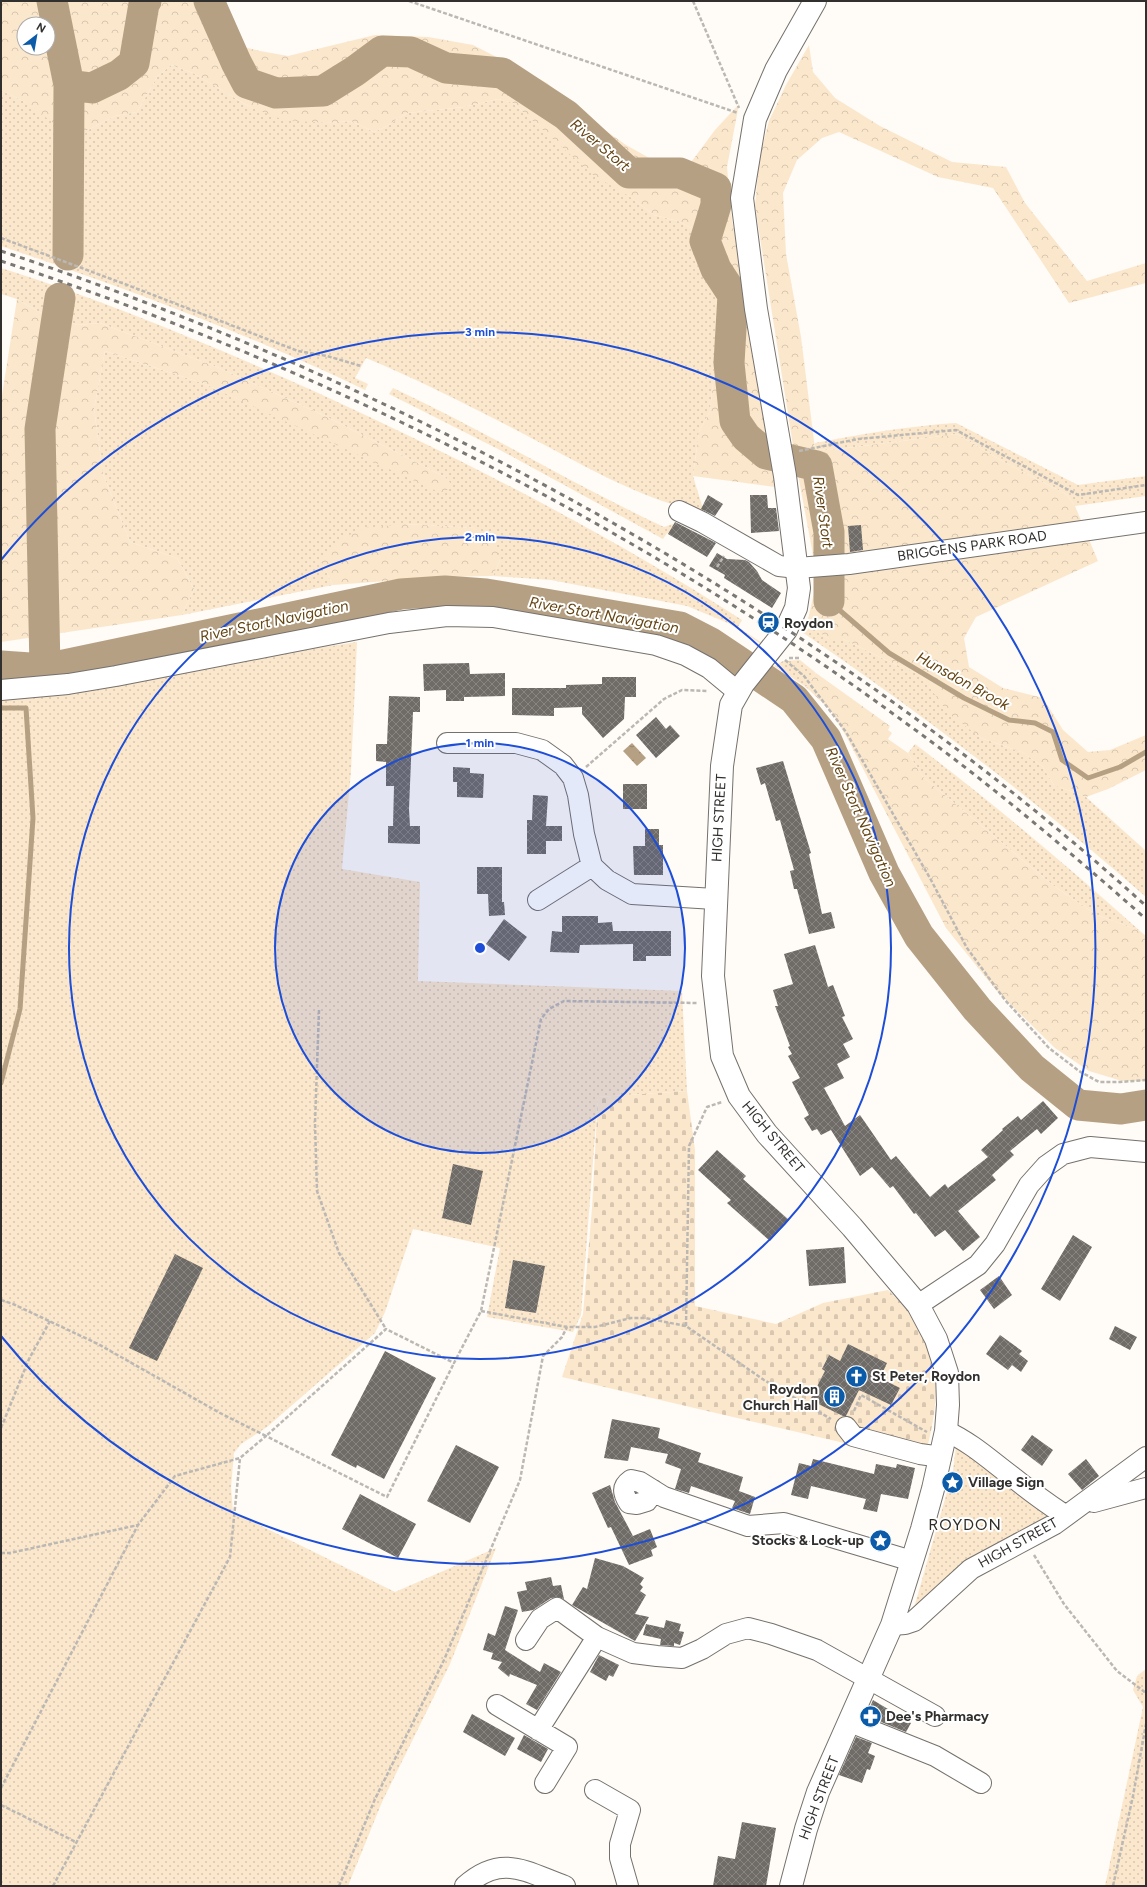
<svg xmlns="http://www.w3.org/2000/svg" width="1147" height="1887" viewBox="0 0 1147 1887" font-family="Figtree,sans-serif">
	<style>
		.grass { fill: url(#grass-dots) }
		.forest { fill: url(#forest-crowns); fill-rule: evenodd }
		.cemetery { fill: url(#cemetery-stones) }
		.water { fill: url(#water-ripples) }
		.lines { fill: none; stroke-linecap: round; stroke-linejoin: round }
		.stream { stroke: #b6a083; stroke-width: 5 }
		.river { stroke: #b6a083; stroke-width: 31 }
		.building { fill: url(#building-cross-hatch) }
		.minor-casing { stroke: #75716d; stroke-width: 22 }
		.major-casing { stroke: #75716d; stroke-width: 24 }
		.path { stroke: #bbb8b4; stroke-width: 2.5; stroke-dasharray: 4 2; stroke-linecap: butt }
		.minor { stroke: #fff; stroke-width: 20 }
		.major { stroke: #fff; stroke-width: 22 }
		.rail { stroke: #7a7875; stroke-width: 3; stroke-dasharray: 5 5; stroke-linecap: butt }
		.ring { fill: none; stroke: #1d4ed8; stroke-width: 2 }
		.labels { text-anchor: middle; dominant-baseline: central; stroke-width: 4; stroke-linejoin: round; paint-order: stroke }
		.street-label { font-size: 14px; fill: #31302e; stroke: #fff }
		.poi-label { font-size: 14px; font-weight: bold; fill: #31302e; stroke: #fff; text-anchor: start }
		.water-label { font-size: 15px; font-style: italic; fill: #644411; stroke: #fff }
		.quarter-label { font-size: 16px; letter-spacing: 1px; fill: #302d29; stroke: #fff }
		.centre { fill: #1d4ed8; stroke: #fff; stroke-width: 2 }
		.ring-label { font-size: 12px; text-anchor: middle; font-weight: bold; fill: #1d4ed8; stroke: #fff; stroke-width: 4; stroke-linejoin: round; paint-order: stroke }
	</style>
	<defs>
		<pattern id="grass-dots" width="8" height="8" patternUnits="userSpaceOnUse"><rect width="8" height="8" fill="#fbe7cc"/><path d="M2 2h.1M6 6h.1" fill="none" stroke="#d8c6b0" stroke-width="1.8" stroke-linecap="round"/></pattern>
		<pattern id="forest-crowns" width="20" height="18" patternUnits="userSpaceOnUse"><rect width="20" height="18" fill="#fbe7cc"/><path d="M2 6a3 3 0 1 1 6 0M12 15a3 3 0 1 1 6 0" fill="none" stroke="#d8c6b0"/></pattern>
		<pattern id="cemetery-stones" width="16" height="16" patternUnits="userSpaceOnUse"><rect width="16" height="16" fill="#fbe7cc"/><path d="M2 7V4a2 2 0 0 1 4 0v3zM10 15v-3a2 2 0 0 1 4 0v3z" fill="#d8c6b0"/></pattern>
		<pattern id="water-ripples" width="26" height="14" patternUnits="userSpaceOnUse"><rect width="26" height="14" fill="#b6a083"/><path d="M2 4q2-2 4 0t4 0M15 11q2-2 4 0t4 0" fill="none" stroke="#95836c"/></pattern>
		<pattern id="building-cross-hatch" width="8" height="8" patternUnits="userSpaceOnUse"><rect width="8" height="8" fill="#6f6b67"/><path d="M0 0l8 8M0 8l8-8" fill="none" stroke="#888582"/></pattern>
	</defs>
	<rect width="100%" height="100%" fill="#fffbf6"/>
	<path class="grass" d="M171 65 193 73 250 107 327 123 351 121 374 132 385 127 407 113 464 107 498 99 513 103 548 134 654 215 678 221 693 229 702 247 720 298 719 327 710 411 699 432 693 476 704 512C644 501 589 468 535 440 480 411 424 382 366 358L355 378 368 384 365 390C247 333 125 288 1 246V90L25 102 88 130 115 116 137 112 157 77Z
		M1 268C109 302 213 346 316 392 462 459 607 533 742 620L738 627 762 643 761 644 728 623 687 606 551 580 493 576 500 560 474 528 405 524 321 561 333 585 182 615 194 589 177 558 130 542 103 474 94 409 105 351 205 384 287 421 451 485 445 477 323 415 217 367 100 323 78 325 41 313 17 299 1 294Z
		M393 388C485 431 572 484 664 527L673 524 678 527 672 536 667 533 663 539 500 450 389 394Z
		M956 423 1078 485 1146 476V496L1075 506 1066 494 1002 461 957 434 831 450 815 449V443C862 434 909 426 956 423Z
		M807 624 829 639H843L890 662 921 675 948 712 981 738 1022 752 1042 766 1054 785 1086 797 1146 851V897C1037 801 922 714 802 632Z
		M357 642 351 771 342 869 420 882 418 981 682 991 687 1091 598 1097 581 1315 573 1332 487 1317 500 1248 413 1229 385 1312 375 1333 267 1427 241 1444 234 1453 231 1487 233 1512 395 1592 496 1548 450 1664 382 1802 348 1886H1V696Z
		M800 660 816 673 806 687 774 666 783 661Z
		M915 744C993 803 1067 866 1140 931L1095 914 1054 886 923 777 908 753Z
		M956 1446 1050 1515 1048 1520 914 1608 953 1471Z
		M1146 1669V1886H1105L1143 1707 1133 1690 1137 1676Z"/>
	<path class="forest" d="M1 1H212L225 29 236 45 260 51 288 56 375 35 428 37 473 45 547 83 585 116 626 145 669 169H686L715 130 739 104 727 167 732 220 783 488 693 476 699 432 710 411 719 327 720 298 702 247 693 229 678 221 654 215 629 196 593 175 513 103 498 99 464 107 407 113 385 127 374 132 351 121 327 123 284 120 250 107 193 73 171 65 157 77 137 112 115 116 88 130H63L25 102 1 90ZM24 24H48V48H24Z
		M809 45 813 72 835 98 880 126 952 162 1006 167 1025 203 1087 281 1146 263V283L1069 303 993 188 938 177 839 132 822 138 797 160 783 193 786 254 801 337 815 449 831 450 957 434 1002 461 1066 494 1075 506 1098 561 976 617 964 638 969 667 1003 688 1043 698 1063 730 1088 752 1110 750 1146 735V770L1108 789 1086 797 1054 785 1042 766 1022 752 981 738 948 713 921 675 890 662 843 639H829L807 624 815 588 814 560 796 464 755 206 759 159 769 121 786 85Z
		M17 299 41 313 78 325 100 323 217 367 323 415 445 477 452 485 443 494 205 384 105 351 94 409 103 474 130 542 177 558 194 589 182 615 1 642V402Z
		M405 524 474 528 494 538 500 560 493 576 441 577 333 585 321 561 343 538 364 528Z
		M816 673 890 726 888 730 892 733 888 739 908 753 923 777 1054 886 1095 914 1140 931 1146 936V1081H1122L1089 1071 1055 1048 996 990 946 928 846 736 831 711 806 687Z"/>
	<path class="cemetery" d="M687 1091 695 1150V1306L776 1324 823 1303 888 1290C902 1304 917 1318 925 1336 928 1341 929 1348 930 1354 940 1388 935 1415 927 1449L874 1450 562 1377 583 1314 592 1208 598 1097Z"/>
	<path class="water" d="M632 743 646 758 637 766 623 751Z"/>
	<g class="lines">
		<path class="stream" d="M829 601 889 653 964 698 1009 720 1035 723 1053 732 1062 760 1088 778 1120 767 1146 752
			M1 708H26L33 818 20 1009 1 1083"/>
		<path class="river" d="M52 1 69 85 92 88 119 75 134 63 144 4 146 1
			M209 1 236 62 247 83 276 93 323 91 355 71 382 51 411 52 446 68 502 73 566 115 629 173H680L716 188V205L705 241 716 269 733 295 729 363 735 421 746 437 766 454 817 466 829 532V601
			M68 255 69 85
			M1 666 45 669 401 594 445 591 486 594 680 627 711 643 794 699 826 739 884 873 919 936 977 1009 1032 1068 1078 1105 1121 1109 1146 1105
			M45 669 40 429 60 298"/>
	</g>
	<path class="building" d="M708 495 723 504 715 516 701 509Z
		M750 495H767L768 508H776L779 531 751 533Z
		M675 522 716 543 707 557 668 534Z
		M861 525 863 550 850 552 848 526Z
		M717 553 727 559 745 560 749 562 757 571 762 580 781 593 772 608 724 578 725 575 709 566Z
		M469 663 470 674 505 673V696L464 697V701H446V690L424 691 423 664Z
		M602 677H636V697H625L624 719 603 738 582 714V707L554 708V716L512 715V688H566V685L602 684Z
		M389 696 420 697V712H413L409 809 410 826H420V844L388 843V826H393L394 786H386V762L376 761V744H387Z
		M656 717 666 729 670 725 680 736 656 758 636 735Z
		M783 761 811 853 809 854 822 914 831 912 835 928 809 934 797 889H794L790 871 794 870 780 820 776 821 765 783 761 785 756 768Z
		M453 767 470 768V773L484 774 483 798 457 797V782H453Z
		M623 784H647V809H623Z
		M533 795 548 796 546 826H562V841H546V854H527V820H532Z
		M645 829H659V845H663V875H634L633 846H645Z
		M477 867H502V902H504L505 915 489 916 488 894H477Z
		M562 916H598V923L612 922 613 931H671V956H646V961H633V944L580 945 579 953 550 952 552 931 562 932Z
		M504 919 527 937 509 961 486 944Z
		M815 945 828 987 833 985 845 1016 842 1017 853 1039 843 1044 850 1057 837 1064 844 1078 824 1088 845 1126 860 1115 891 1160 896 1156 930 1197 945 1184 948 1188 988 1157 981 1150 1003 1130 1002 1129 1018 1116 1021 1120 1043 1101 1058 1118 1041 1134 1037 1129 1010 1151 1014 1155 992 1175 996 1180 958 1211 980 1237 963 1251 945 1230 935 1237 916 1213 914 1214 893 1186 890 1188 872 1167 860 1176 831 1130 821 1135 817 1129 812 1131 804 1118 809 1115 792 1082 800 1078 788 1056 792 1054 788 1047 790 1046 775 1006H778L773 990 793 984 784 954Z
		M717 1150 746 1176 743 1179 789 1220 770 1241 727 1203 731 1200 698 1170Z
		M453 1164 483 1171 471 1225 442 1218Z
		M1073 1235 1092 1247 1060 1301 1041 1289Z
		M844 1247 846 1283 809 1286 806 1250Z
		M175 1254 203 1268 157 1361 129 1348Z
		M513 1260 545 1266 536 1313 505 1308Z
		M999 1276 1012 1295 994 1309 980 1290Z
		M1115 1326 1137 1337 1130 1350 1109 1339Z
		M1000 1335 1022 1351 1019 1354 1028 1361 1021 1372 1012 1365 1008 1370 986 1354Z
		M848 1344 887 1363 880 1378 900 1388 891 1405 859 1390 846 1416H843L810 1400 825 1371 822 1369 829 1355 840 1361Z
		M385 1351 436 1378 384 1479 357 1465 356 1468 331 1455Z
		M612 1419 660 1428 658 1438 701 1453 698 1462 743 1477 739 1491 755 1497 750 1514 732 1508 735 1501 691 1486 689 1493 675 1489 681 1469 665 1463 668 1454 631 1447 628 1461 604 1458Z
		M1032 1435 1053 1450 1042 1466 1021 1450Z
		M456 1445 499 1467 470 1523 427 1501Z
		M813 1459 874 1474 876 1464 896 1468 897 1464 915 1468 908 1499 881 1494 877 1512 863 1509 866 1499 811 1486 808 1499 791 1495 799 1463 811 1466Z
		M1086 1459 1099 1476 1082 1490 1068 1474Z
		M610 1485 615 1502 633 1536 650 1529 657 1547 651 1550 653 1556 629 1565 611 1527 608 1528 592 1493Z
		M360 1494 416 1524 398 1558 342 1529Z
		M595 1558 623 1566 644 1578 640 1584 643 1587 640 1591 646 1595 635 1614 649 1617 635 1641 572 1605 583 1587 587 1589Z
		M551 1577 553 1586 561 1585 564 1599 558 1597 551 1598 533 1610 522 1612 517 1592 527 1590 525 1582Z
		M505 1606 518 1610 505 1650 540 1672 544 1663 561 1672 537 1710 526 1704 537 1685 510 1674 509 1677 498 1668 502 1662 491 1659 493 1653 483 1650 488 1633 495 1636Z
		M666 1620 681 1624 679 1631 684 1632 680 1645 674 1643V1646L660 1645 661 1639 643 1635 646 1624 664 1628Z
		M599 1655 619 1665 613 1677 609 1675 606 1681 590 1672Z
		M873 1700 911 1723 906 1732 866 1716Z
		M472 1714 515 1738 505 1756 463 1732Z
		M524 1735 548 1749 541 1762 517 1749Z
		M856 1737 872 1743 868 1753 875 1756 870 1770 867 1769 862 1783 839 1775Z
		M742 1822 776 1828 766 1886H713L718 1856 735 1859Z"/>
	<g class="lines">
		<defs>
			<path id="minor" d="M679 511 702 522 779 566 797 568 849 564 1146 522
				M1 690 68 684 116 676 389 623 447 616 493 617 656 645 685 655 709 668 738 692
				M447 743H516L542 750 563 765 573 778 578 795 584 834 592 866 607 880 632 894 715 899
				M538 900 592 866
				M918 1305 978 1265 995 1244 1029 1185 1046 1166 1063 1154 1090 1147 1146 1152
				M846 1427 853 1436 920 1454 941 1457
				M946 1431C972 1443 991 1461 1014 1478 1031 1492 1048 1504 1066 1516
				M653 1490 647 1501 637 1504 629 1503C623 1494 621 1487 631 1480L640 1482 664 1497 748 1526 784 1523 912 1561
				M1094 1502 1146 1488
				M892 1625 905 1624 914 1621 971 1569 1055 1524 1146 1457
				M526 1640 540 1619 557 1608 597 1637 633 1653 657 1656 682 1658 702 1649 726 1634 748 1628 771 1634 817 1650 935 1716
				M497 1705 567 1747 545 1783
				M850 1722 935 1756 981 1783
				M538 1730 597 1637
				M595 1790 630 1810 620 1844V1858L628 1886
				M465 1886C502 1853 526 1872 565 1886"/>
			<path id="major" d="M791 1886 806 1829 818 1792 892 1625 922 1529 933 1489 946 1431 948 1405 947 1373 936 1339 918 1305 852 1227 767 1134 739 1096 722 1056 713 976 722 766 731 705 743 684 786 630 796 608 799 588 785 476 756 309 742 198 755 119 776 70 815 1"/>
		</defs>
		<use href="#minor" class="minor-casing"/>
		<use href="#major" class="major-casing"/>
		<path class="path" d="M409 1 738 113
			M693 1 739 108
			M1 238 130 286 298 351 327 356 361 366
			M799 451 858 439 956 430 1078 495 1146 485
			M717 567 724 556
			M789 658H799
			M785 660 804 676 846 732 931 880 967 948 1005 1000 1049 1048 1079 1071 1099 1082H1120L1146 1080
			M586 767 664 699 682 690 708 691
			M319 1010 315 1123 317 1191 339 1253 386 1329
			M1 1300 13 1304 98 1344 220 1413 266 1436 386 1329 454 1363 481 1311 541 1019 549 1009 564 1001 697 1003
			M481 1311 567 1327H595L631 1318H645L686 1326 764 1380 831 1419
			M686 1326 689 1146 707 1107 722 1102
			M854 1411 861 1395 927 1432
			M1 1428 29 1359 50 1321
			M1 1553H10L138 1525 175 1476 240 1458 266 1436 387 1497 454 1363
			M1034 1555 1064 1604 1117 1671 1146 1693
			M1 1788 138 1525
			M1 1805 76 1842
			M53 1886 230 1557 240 1458
			M339 1886 375 1799 444 1660 520 1480 543 1356 562 1337 567 1327
			M1113 1886 1133 1796 1146 1724"/>
		<use href="#minor" class="minor"/>
		<use href="#major" class="major"/>
		<path class="rail" d="M1 251C415 388 823 613 1146 906
			M1 261C319 366 633 523 903 721 988 782 1068 850 1146 919"/>
	</g>
	<circle cx="480" cy="948" r="205" fill="#1d4ed8" fill-opacity=".12"/>
	<g class="ring">
		<circle cx="480" cy="948" r="205"/>
		<circle cx="480" cy="948" r="411"/>
		<path d="M1 560A616 616 0 1 1 1 1336"/>
	</g>
	<defs>
		<symbol id="station-disc" viewBox="-11 -11 22 22"><circle r="9.5" fill="#0b5ba9" stroke="#fff"/><path d="M-3-6H3Q5-6 5-4V2Q5 4 3 4L4.5 6H3L1.5 4h-3L-3 6H-4.5L-3 4Q-5 4-5 2V-4Q-5-6-3-6ZM-3.5-4v3h7v-3ZM-3.5 1v1.5H-2V1ZM2 1v1.5H3.5V1Z" fill="#fff"/></symbol>
		<symbol id="church-disc" viewBox="-11 -11 22 22"><circle r="9.5" fill="#0b5ba9" stroke="#fff"/><path d="M-1.2-6h2.4v3.5h3.3v2.4h-3.3V6h-2.4V-.1h-3.3v-2.4h3.3Z" fill="#fff"/></symbol>
		<symbol id="building-disc" viewBox="-11 -11 22 22"><circle r="9.5" fill="#0b5ba9" stroke="#fff"/><path d="M-4-6H4V6H1V3H-1V6H-4ZM-2.5-4.3h1.7v1.8h-1.7ZM.8-4.3h1.7v1.8H.8ZM-2.5-1h1.7V.8h-1.7ZM.8-1h1.7V.8H.8Z" fill="#fff"/></symbol>
		<symbol id="sight-disc" viewBox="-11 -11 22 22"><circle r="9.5" fill="#0b5ba9" stroke="#fff"/><path d="M0-6L1.8-2.2L6-1.7L2.9 1.2L3.7 5.4L0 3.3L-3.7 5.4L-2.9 1.2L-6-1.7L-1.8-2.2Z" fill="#fff"/></symbol>
		<symbol id="pharmacy-disc" viewBox="-11 -11 22 22"><circle r="9.5" fill="#0b5ba9" stroke="#fff"/><path d="M-2-6h4v4h4v4h-4v4h-4v-4h-4v-4h4Z" fill="#fff"/></symbol>
	</defs>
	<g fill-rule="evenodd">
		<use href="#station-disc" x="756" y="610" width="25" height="25"/>
		<use href="#church-disc" x="844" y="1364" width="25" height="25"/>
		<use href="#building-disc" x="822" y="1384" width="25" height="25"/>
		<use href="#sight-disc" x="940" y="1470" width="25" height="25"/>
		<use href="#sight-disc" x="868" y="1528" width="25" height="25"/>
		<use href="#pharmacy-disc" x="858" y="1704" width="25" height="25"/>
	</g>
	<g class="labels">
		<g class="street-label">
			<text transform="translate(972 546) rotate(-8)">BRIGGENS PARK ROAD</text>
			<text transform="translate(719 818) rotate(-87)">HIGH STREET</text>
			<text transform="translate(773 1137) rotate(50)">HIGH STREET</text>
			<text transform="translate(1018 1543) rotate(-29)">HIGH STREET</text>
			<text transform="translate(819 1798) rotate(-69)">HIGH STREET</text>
		</g>
		<g class="poi-label">
			<text x="784" y="623">Roydon</text>
			<text x="872" y="1376">St Peter, Roydon</text>
			<text x="818" y="1389" text-anchor="end">Roydon<tspan x="818" dy="16">Church Hall</tspan></text>
			<text x="968" y="1482">Village Sign</text>
			<text x="864" y="1540" text-anchor="end">Stocks &amp; Lock-up</text>
			<text x="886" y="1716">Dee's Pharmacy</text>
		</g>
		<g class="water-label">
			<text transform="translate(600 145) rotate(40)">River Stort</text>
			<text transform="translate(823 512) rotate(82)">River Stort</text>
			<text transform="translate(604 615) rotate(10)">River Stort Navigation</text>
			<text transform="translate(274 621) rotate(-12)">River Stort Navigation</text>
			<text transform="translate(963 681) rotate(29)">Hunsdon Brook</text>
			<text transform="translate(861 817) rotate(66)">River Stort Navigation</text>
		</g>
		<g class="quarter-label">
			<text x="965" y="1524">ROYDON</text>
		</g>
	</g>
	<circle cx="480" cy="948" r="6" class="centre"/>
	<g class="ring-label">
		<text x="480" y="336">3 min</text>
		<text x="480" y="541">2 min</text>
		<text x="480" y="747">1 min</text>
	</g>
	<rect width="1147" height="1887" fill="none" stroke="#31302e" stroke-width="4"/>
	<g transform="translate(36 36) rotate(31)"><circle r="19" fill="#ffffff" stroke="#adacab"/>
	<path d="M0-3L7 15L0 10L-7 15Z" fill="#0b5ba9"/>
	<text y="-6" font-size="11" font-weight="bold" text-anchor="middle" fill="#31302e">N</text>
	</g>
</svg>
